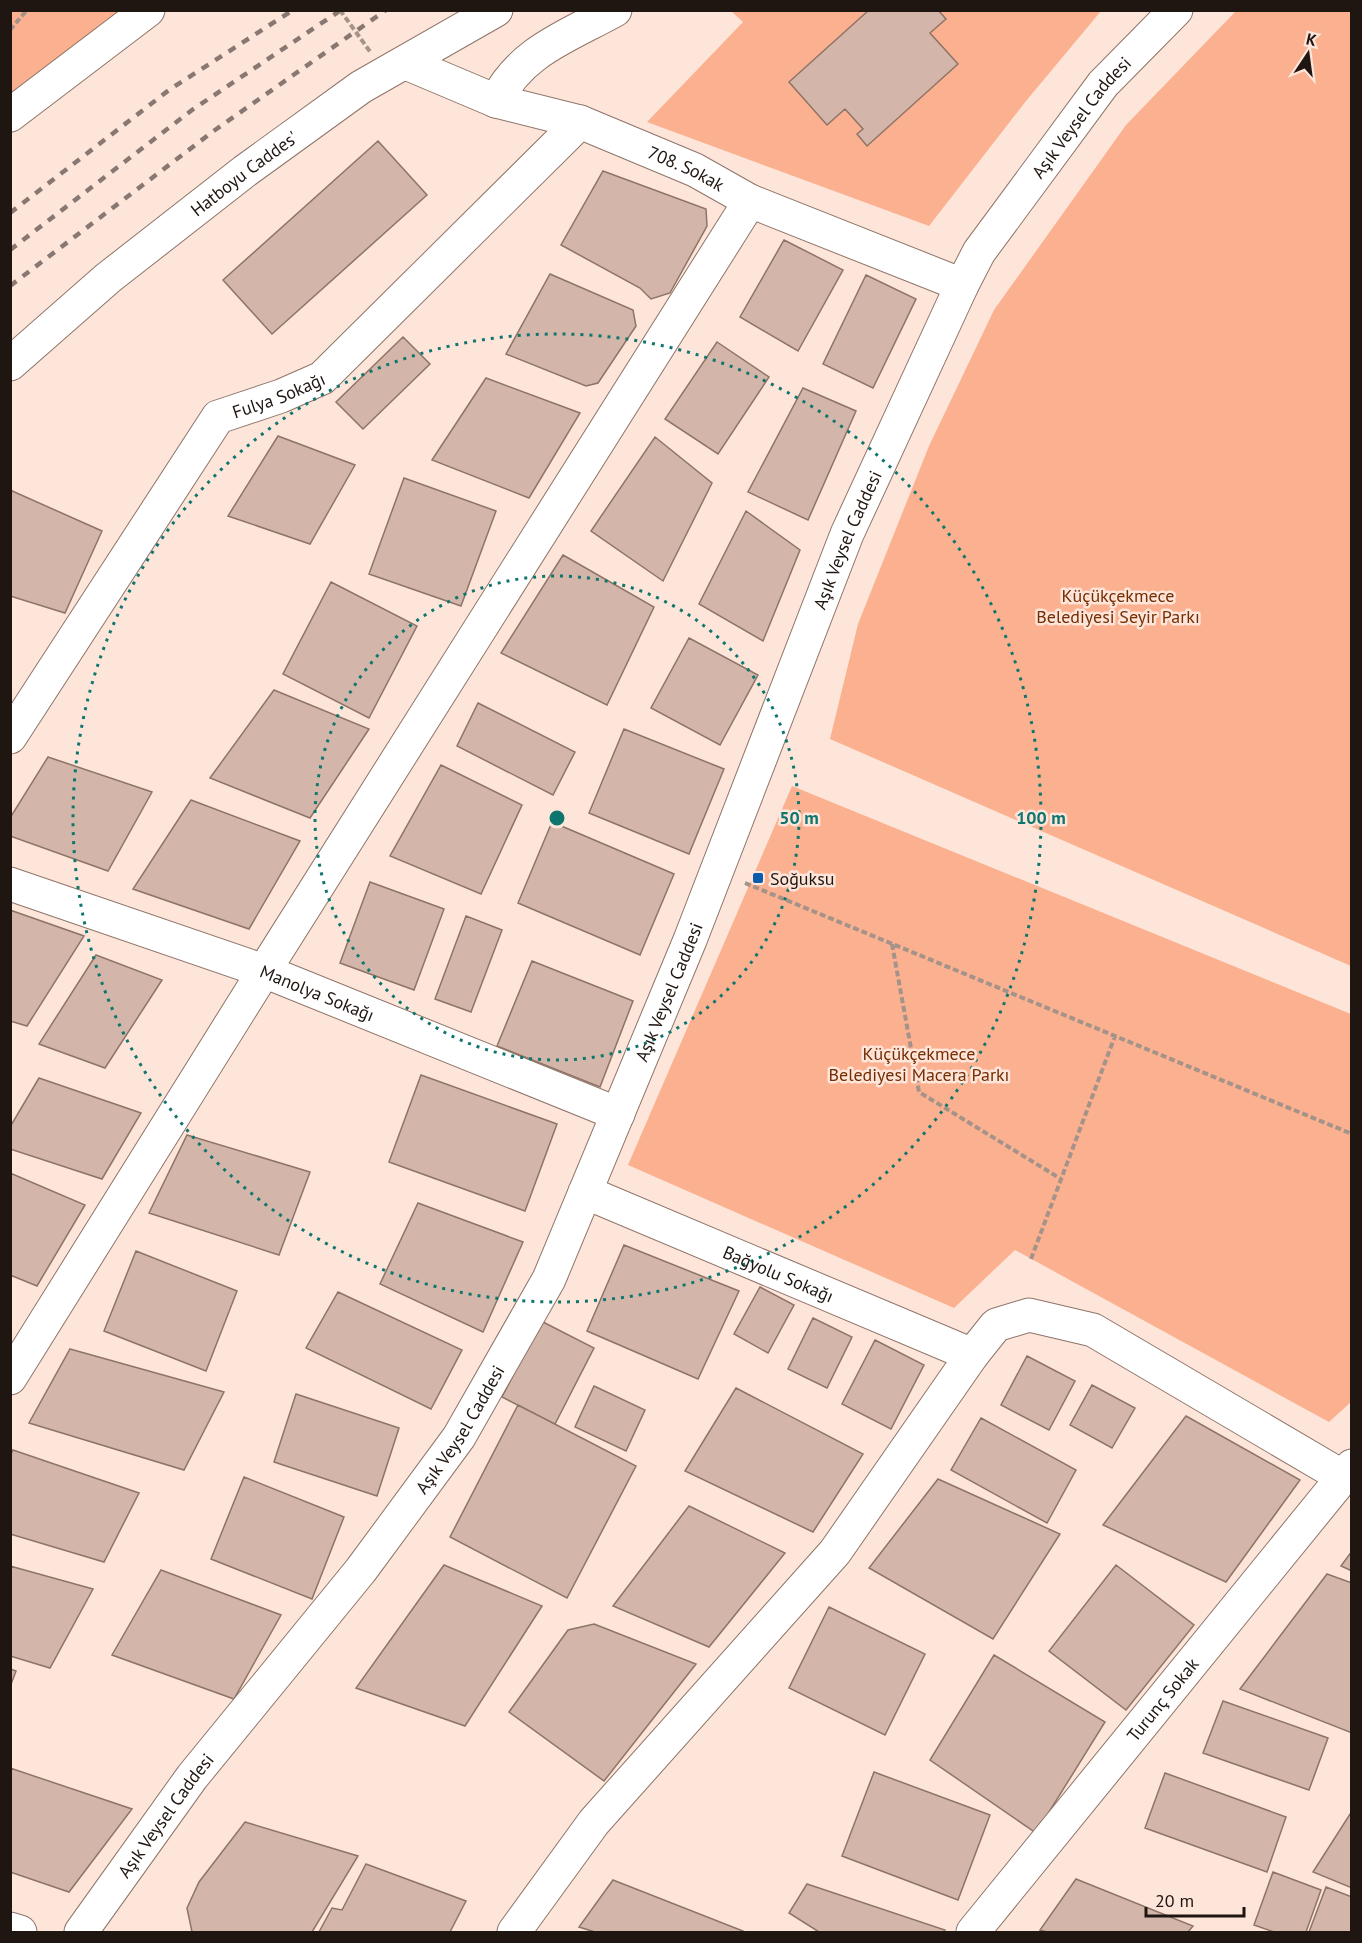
<svg xmlns="http://www.w3.org/2000/svg" width="1362" height="1943" viewBox="0 0 1362 1943" font-family="'PT Sans',sans-serif">
	<style>
		.green { fill: #fbb190 }
		.building { fill: #d3b6a9; stroke: #8e7367; stroke-width: 1.5 }
		.lines { fill: none; stroke-linecap: round; stroke-linejoin: round }
		.minor-casing { stroke: #8f7468; stroke-width: 35 }
		.major-casing { stroke: #8f7468; stroke-width: 35 }
		.path { stroke: #a5938a; stroke-width: 4; stroke-dasharray: 6 3; stroke-linecap: butt }
		.minor { stroke: #fff; stroke-width: 33 }
		.major { stroke: #fff; stroke-width: 33 }
		.rail { stroke: #897871; stroke-width: 4.5; stroke-dasharray: 8 8; stroke-linecap: butt }
		.path-bridge { stroke: #a5938a; stroke-width: 4; stroke-dasharray: 6 3; stroke-linecap: butt }
		.ring { fill: none; stroke: #0f766e; stroke-width: 3; stroke-dasharray: 3 6 }
		.poi-dot { fill: #0b5cab; stroke: #fde5da; stroke-width: 2 }
		.labels { text-anchor: middle; dominant-baseline: central; stroke-width: 5; stroke-linejoin: round; paint-order: stroke }
		.street-label { font-size: 18px; fill: #201611; stroke: #fde5da }
		.park-label { font-size: 18px; fill: #752d02; stroke: #fde5da }
		.poi-label { font-size: 18px; fill: #201611; stroke: #fde5da; text-anchor: start }
		.centre { fill: #0f766e; stroke: #fde5da; stroke-width: 3 }
		.ring-label { font-size: 18px; text-anchor: middle; font-weight: bold; fill: #0f766e; stroke: #fde5da; stroke-width: 5; stroke-linejoin: round; paint-order: stroke }
	</style>
	<rect width="100%" height="100%" fill="#fde5da"/>
	<path class="green" d="M11 11H126L11 99Z
		M731 11H1101L1026 101 929 226 647 122 743 22Z
		M1236 11H1351V966L830 739 858 624 929 446 994 310 1126 125Z
		M792 786 1351 1014V1402L1329 1422 1015 1250 954 1308 628 1165Z"/>
	<path class="building" d="M869 10H938L946 19 930 33 958 64 867 146 857 134 863 129 845 109 827 125 789 82Z
		M378 141 427 195 272 334 223 280Z
		M603 171 706 209 707 226 670 293 651 299 640 288 561 245Z
		M784 240 843 270 798 351 740 317Z
		M550 274 633 310 636 326 598 383 586 386 506 354Z
		M866 275 916 299 873 388 823 364Z
		M403 337 430 364 363 429 336 402Z
		M717 342 769 377 718 454 665 419Z
		M486 378 580 413 529 498 432 460Z
		M803 388 856 411 808 520 748 492Z
		M278 436 355 465 310 544 228 516Z
		M655 437 712 483 663 581 591 531Z
		M404 478 496 511 461 606 369 574Z
		M10 490 102 531 65 613 10 596Z
		M746 511 800 550 763 641 699 604Z
		M563 555 654 607 607 705 501 653Z
		M331 582 417 626 369 718 283 674Z
		M689 638 758 675 720 745 651 708Z
		M274 690 369 729 310 818 210 778Z
		M478 703 575 752 553 795 457 746Z
		M624 729 724 769 689 854 589 813Z
		M48 757 152 792 108 871 10 836V818Z
		M441 765 522 805 481 894 390 856Z
		M191 800 300 841 249 929 133 889Z
		M552 822 674 874 640 955 518 903Z
		M370 882 444 909 414 990 340 963Z
		M10 910 84 936 27 1026 10 1021Z
		M466 916 502 930 471 1012 435 999Z
		M96 955 162 980 105 1068 39 1044Z
		M532 961 633 1001 600 1087 497 1046Z
		M421 1075 557 1124 525 1211 389 1162Z
		M39 1078 141 1113 102 1179 10 1149V1127Z
		M187 1135 310 1172 279 1255 149 1213Z
		M10 1173 85 1205 37 1286 10 1275Z
		M418 1203 523 1242 483 1332 380 1284Z
		M624 1245 739 1291 698 1379 587 1331Z
		M136 1251 237 1291 206 1371 104 1331Z
		M760 1287 794 1305 768 1353 734 1334Z
		M338 1292 462 1350 431 1409 306 1348Z
		M813 1318 852 1337 827 1388 788 1369Z
		M541 1321 594 1348 555 1424 502 1397Z
		M875 1340 924 1365 891 1429 842 1404Z
		M70 1349 224 1392 184 1470 29 1423Z
		M1027 1356 1075 1381 1049 1430 1001 1405Z
		M1092 1385 1135 1408 1112 1448 1070 1425Z
		M594 1386 645 1410 626 1451 575 1427Z
		M736 1388 863 1454 813 1532 685 1471Z
		M296 1394 399 1428 377 1496 274 1462Z
		M518 1405 636 1466 567 1598 450 1537Z
		M1186 1416 1300 1480 1226 1582 1103 1525Z
		M981 1418 1076 1470 1047 1523 951 1470Z
		M13 1450 139 1493 104 1562 10 1534V1456Z
		M244 1477 344 1517 312 1599 211 1559Z
		M938 1479 1060 1534 993 1639 869 1568Z
		M689 1506 785 1553 709 1647 613 1606Z
		M1352 1551V1571L1341 1566Z
		M444 1565 542 1606 465 1726 356 1688Z
		M1116 1565 1194 1625 1126 1710 1049 1651Z
		M10 1566 93 1589 50 1668 10 1656Z
		M161 1570 281 1615 234 1699 112 1655Z
		M1327 1574 1352 1583V1733L1240 1689Z
		M829 1607 925 1654 885 1735 789 1688Z
		M594 1624 696 1664 604 1781 509 1712 568 1630Z
		M994 1655 1105 1722 1036 1833 930 1760Z
		M10 1669 16 1671 10 1687Z
		M1223 1701 1328 1738 1309 1790 1203 1753Z
		M10 1768 132 1809 69 1892 10 1872Z
		M874 1772 990 1815 958 1900 842 1856Z
		M1165 1773 1286 1817 1267 1872 1145 1828Z
		M1352 1811V1888L1313 1872Z
		M245 1822 358 1856 312 1932H192L187 1908 199 1882Z
		M366 1864 466 1901 450 1932H319L332 1908 342 1910Z
		M1273 1872 1321 1890 1306 1932H1274L1254 1925Z
		M1076 1879 1193 1926 1188 1932H1047L1040 1930Z
		M613 1880 743 1931 742 1932H595L579 1927Z
		M807 1884 945 1930 943 1932H819L789 1913Z
		M1326 1887 1352 1897V1932H1309Z"/>
	<g class="lines">
		<defs>
			<g id="minor">
				<path id="s1" d="M406 63 496 101 580 122 695 170 750 201 962 285"/>
				<path d="M496 101C521 51 568 36 615 10"/>
				<path d="M10 115 148 10"/>
				<path id="s2" d="M10 364 108 278 245 171 361 87 496 10"/>
				<path id="s3" d="M10 737 218 417 281 396 322 378 580 122"/>
				<path id="s4" d="M10 884 264 971 618 1114"/>
				<path id="s5" d="M585 1192 972 1355"/>
				<path d="M10 1378 264 971 750 201"/>
				<path d="M10 1929 20 1932"/>
				<path d="M514 1932 594 1822 835 1552 972 1355 996 1325 1029 1315 1093 1330 1343 1477"/>
				<path id="s6" d="M973 1932 1352 1466"/>
			</g>
			<g id="major">
				<path id="s7" d="M81 1932 192 1777 361 1570 459 1437 549 1279 690 940 847 534 962 285 979 252 1103 84 1176 10"/>
			</g>
		</defs>
		<use href="#minor" class="minor-casing"/>
		<use href="#major" class="major-casing"/>
		<path class="path" d="M10 30 27 10
			M745 883 1352 1134
			M892 944 919 1092 1061 1179
			M1031 1259 1115 1036"/>
		<use href="#minor" class="minor"/>
		<use href="#major" class="major"/>
		<path class="rail" d="M10 213 169 90 293 10
			M10 250 192 110 341 10
			M10 286 215 130 386 10"/>
		<path class="path-bridge" d="M340 10 371 53"/>
	</g>
	<g class="ring">
		<circle cx="557" cy="818" r="242"/>
		<circle cx="557" cy="818" r="484"/>
	</g>
	<rect class="poi-dot" x="752" y="872" width="12" height="12" rx="3"/>
	<g class="labels">
		<g class="street-label">
			<text stroke="none"><textPath href="#s7" startOffset="2088">Aşık Veysel Caddesi</textPath></text>
			<text stroke="none"><textPath href="#s1" startOffset="300">708. Sokak</textPath></text>
			<text stroke="none"><textPath href="#s2" startOffset="302">Hatboyu Caddes'</textPath></text>
			<text stroke="none"><textPath href="#s3" startOffset="446">Fulya Sokağı</textPath></text>
			<text stroke="none"><textPath href="#s7" startOffset="1602">Aşık Veysel Caddesi</textPath></text>
			<text stroke="none"><textPath href="#s7" startOffset="1116">Aşık Veysel Caddesi</textPath></text>
			<text stroke="none"><textPath href="#s4" startOffset="326">Manolya Sokağı</textPath></text>
			<text stroke="none"><textPath href="#s5" startOffset="210">Bağyolu Sokağı</textPath></text>
			<text stroke="none"><textPath href="#s7" startOffset="630">Aşık Veysel Caddesi</textPath></text>
			<text stroke="none"><textPath href="#s6" startOffset="300">Turunç Sokak</textPath></text>
			<text stroke="none"><textPath href="#s7" startOffset="144">Aşık Veysel Caddesi</textPath></text>
		</g>
		<g class="park-label">
			<text x="1118" y="595">Küçükçekmece<tspan x="1118" dy="21">Belediyesi Seyir Parkı</tspan></text>
			<text x="919" y="1053">Küçükçekmece<tspan x="919" dy="21">Belediyesi Macera Parkı</tspan></text>
		</g>
		<g class="poi-label">
			<text x="770" y="878">Soğuksu</text>
		</g>
	</g>
	<circle cx="557" cy="818" r="9" class="centre"/>
	<g class="ring-label">
		<text x="799" y="824">50 m</text>
		<text x="1041" y="824">100 m</text>
	</g>
	<rect width="1362" height="1943" fill="none" stroke="#201611" stroke-width="24"/>
	<g transform="translate(1308 54) rotate(13)" stroke="#fde5da" stroke-width="4.5" paint-order="stroke">
	<path d="M0-4.5L10 22L0 15L-10 22Z" fill="#201611"/>
	<text y="-9" font-size="16" font-weight="bold" text-anchor="middle" fill="#201611">K</text>
	</g>
	<path d="M1146 1907v9h98v-9" fill="none" stroke="#201611" stroke-width="3"/>
	<text x="1155" y="1907" font-size="18" fill="#201611" stroke="#fde5da" stroke-width="4.5" paint-order="stroke">20 m</text>
</svg>
